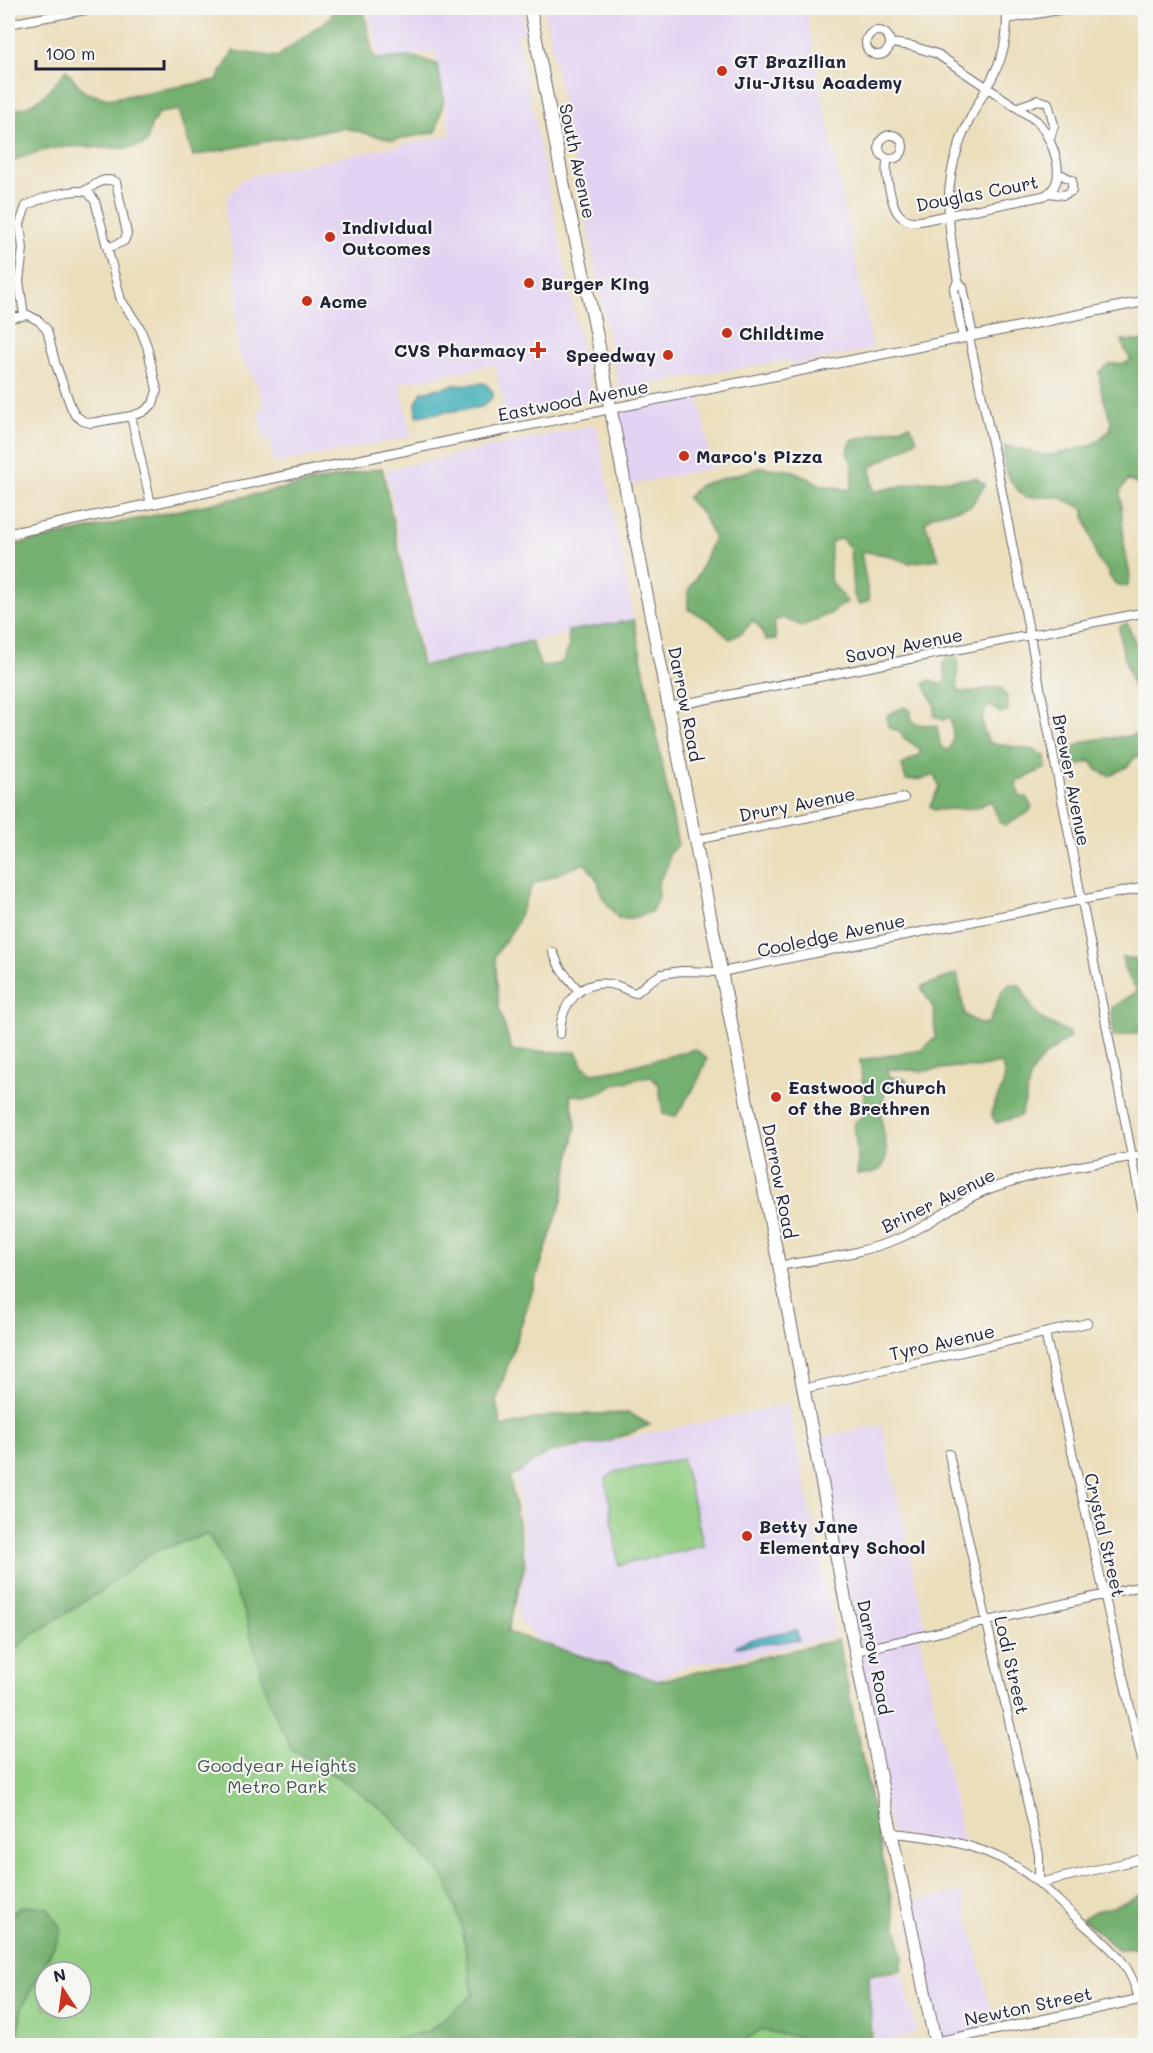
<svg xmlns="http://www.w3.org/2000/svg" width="1153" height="2053" viewBox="0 0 1153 2053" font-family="Mali,sans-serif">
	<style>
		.built { fill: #e3d3f2 }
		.green { fill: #91cd82; stroke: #5a785e; stroke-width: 1.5; fill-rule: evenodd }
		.forest { fill: #74b070; stroke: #4b6956; stroke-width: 1.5 }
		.water { fill: #3fafb8; stroke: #30687a; stroke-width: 1.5 }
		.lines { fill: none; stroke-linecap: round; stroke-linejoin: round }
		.minor-casing { stroke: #686468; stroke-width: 10 }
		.tertiary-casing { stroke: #686468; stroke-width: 11 }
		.primary-casing { stroke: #686468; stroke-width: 14 }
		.minor { stroke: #fff; stroke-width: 8 }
		.tertiary { stroke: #fff; stroke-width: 9 }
		.primary { stroke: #fff; stroke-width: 12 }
		.poi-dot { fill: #c8321e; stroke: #f6f6f2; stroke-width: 2 }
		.labels { text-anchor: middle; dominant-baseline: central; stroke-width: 4.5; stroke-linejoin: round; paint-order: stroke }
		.poi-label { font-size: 18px; font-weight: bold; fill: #22223b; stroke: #f6f6f2; text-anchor: start }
		.street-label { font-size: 18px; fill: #22223b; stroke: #f6f6f2 }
		.park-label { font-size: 18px; fill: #435550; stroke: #f6f6f2 }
	</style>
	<rect width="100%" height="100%" fill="#f6f6f2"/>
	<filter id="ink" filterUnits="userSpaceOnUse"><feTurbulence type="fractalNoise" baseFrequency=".0167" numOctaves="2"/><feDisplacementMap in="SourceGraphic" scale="12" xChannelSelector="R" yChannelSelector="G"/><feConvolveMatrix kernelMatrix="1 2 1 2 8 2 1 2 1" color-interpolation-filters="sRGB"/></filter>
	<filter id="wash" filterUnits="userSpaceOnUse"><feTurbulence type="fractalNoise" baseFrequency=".008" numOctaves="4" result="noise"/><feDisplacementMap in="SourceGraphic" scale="24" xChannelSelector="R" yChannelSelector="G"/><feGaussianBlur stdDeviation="1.35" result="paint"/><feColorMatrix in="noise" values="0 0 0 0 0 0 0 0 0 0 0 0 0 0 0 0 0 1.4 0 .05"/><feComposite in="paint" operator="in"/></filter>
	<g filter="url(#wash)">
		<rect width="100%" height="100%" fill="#ebdebb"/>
		<path class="built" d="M368 8H521L525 32 517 34 591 393 587 400 506 417 495 365 400 384 411 437 273 464 270 439 264 440 258 410 263 408 261 394 255 380 237 351V288L233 252 225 215 228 197 241 181 255 175 451 135 435 51 379 61Z
			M544 8H805L873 349 791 365 790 360 686 377 623 389 619 388Z
			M698 392 712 468 625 486 610 410Z
			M593 425 597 429 634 620 424 664 386 470Z
			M788 1404 836 1636 730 1660 689 1664 657 1680 540 1641 518 1620 517 1601 527 1564 516 1469 525 1460Z
			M882 1425 927 1635 917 1637 921 1645 964 1845 891 1833 813 1439Z
			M962 1892 996 2029 935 2042 906 1903Z
			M902 1973 916 2030 912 2035 876 2043 861 1977Z"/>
		<path class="green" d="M382 468 443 774 678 845 466 885 511 1102 576 1124 562 1200 496 1401 525 1564 507 1632 658 1681 838 1640 903 1958 849 1971 868 2045H8V546ZM45 1972H81V2008H45Z
			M682 1459 704 1546 619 1565 606 1479 615 1472Z"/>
		<path class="forest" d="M333 8H363L374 59 413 57 437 64 444 99 436 132 393 140 344 128 304 134 193 156 179 110 159 113 151 126 147 143C121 154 91 144 62 147 44 149 24 156 8 163V111C37 108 49 92 66 70L84 92 108 99 217 80 233 51 277 57 331 17Z
			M1122 340 1146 342 1145 505 1143 487 1128 480 1120 491 1124 544 1130 576 1127 587 1116 584 1109 576V572L1097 559 1083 508 1059 497H1025C1010 484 1000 466 1005 446L1049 456 1092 445 1110 430 1111 421 1102 394 1099 372 1109 364 1126 363 1131 360 1125 350Z
			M910 425 917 439C904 451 886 457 871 467L873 492 920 482 976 478 985 485 971 506 933 515 925 523 939 559 909 563 886 555 861 551 869 600 859 605 853 593 850 548 841 538 831 542 830 580 847 602 831 613 802 626 783 618 774 621 776 639 765 640 761 629 753 620 742 633 730 639 710 621 688 609V591L699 573 714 537 702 514 687 498 700 485 762 467 794 471 821 485 851 490 853 466 847 453 852 440Z
			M382 468 422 666 531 641 541 667 562 663 569 648 568 631 634 620 678 845 669 853 668 865 658 883 659 896 651 912 632 918H618L602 897 598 881 585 863 533 884 514 928 495 955 499 1008 512 1051 576 1052 583 1066 593 1073 624 1068 695 1049 707 1059 697 1083 676 1116 663 1114 659 1085 650 1076 616 1084 604 1091 586 1096 570 1095 576 1124 562 1200 496 1401 501 1427 552 1415 629 1413 650 1425 608 1442 549 1452 510 1478 525 1564 507 1632 658 1681 838 1640 903 1958 901 1970 869 1975 872 2045H804L798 2037 760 2030 737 2046 370 2045 429 2031 473 1995 462 1927 446 1880 388 1814 345 1782 291 1748 270 1704 245 1614 219 1552 208 1534 152 1552 100 1592 38 1631 8 1654V546Z
			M1127 623 1142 659 1145 663V755L1135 757 1127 767 1109 776 1097 770 1091 761 1073 767 1064 764C1066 760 1068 754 1070 751 1088 731 1122 744 1145 730 1138 695 1122 662 1119 627Z
			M949 655 958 658C959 672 954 679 959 692 971 694 986 687 1000 687L1007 697 1008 711 1000 713 989 705C979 718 981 730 990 743L1034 750 1045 756 1046 768 1016 782 1020 797H1026L1032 807 1028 813 1006 825 1000 823 991 801 976 808 934 810 930 806 939 787 935 775 922 779 906 780 902 765 920 754V749L904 738 899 731 889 728 887 722V715L904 707 911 711V718L915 724 937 726 940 745 948 751C956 740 952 729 950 717L943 720 934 716 935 705 924 685 929 680 943 685 946 678 943 664Z
			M1122 957 1145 961V1031L1113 1037 1112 1008 1138 991 1125 972Z
			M957 974 965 1015 979 1024 989 1023 1002 991 1010 984 1020 985 1034 1011 1043 1020 1068 1032 1070 1037C1056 1049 1039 1056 1032 1074 1026 1088 1027 1103 1020 1116L996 1123 991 1114C996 1095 1011 1082 1001 1063L977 1068 957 1067 924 1071 888 1069 890 1077 905 1079 908 1083 899 1089 886 1090C884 1097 880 1106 881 1114 883 1142 901 1176 857 1174L858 1162 854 1123 866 1113 860 1060 921 1050 935 1038 934 1010 921 987Z
			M1145 1893V1940L1138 1948 1118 1949 1082 1919 1095 1911 1113 1907Z
			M22 1906 48 1908 62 1931 22 2007 17 2042 21 2045H8V1917Z"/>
		<path class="water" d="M485 383 493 392V397L482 407 417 416 416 403 422 392 455 385Z
			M797 1630 799 1640 736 1647C748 1637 781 1633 797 1630Z"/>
	</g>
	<g filter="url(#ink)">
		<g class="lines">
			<defs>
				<path id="minor" d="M1007 19 1070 8
					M8 24 97 8
					M866 43a12 12 0 1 1 24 0a12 12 0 1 1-24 0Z
					M1018 107 1038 100 1048 103 1054 125 1050 138
					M879 147a12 12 0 1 1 24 0a12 12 0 1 1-24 0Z
					M888 159C885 169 887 177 889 188 893 206 897 224 920 221L1043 196C1072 184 1052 138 1037 121L937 54 912 46 891 43
					M84 191C96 185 103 176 116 182L127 234 124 241 108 248
					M1049 193 1064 195 1072 191V180L1058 173
					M958 281 963 287 973 336
					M8 318 28 315 39 321 47 330 55 362 71 407 75 415 83 421 91 423 131 416 143 412 153 404 157 390 147 346 140 328 121 300 95 201 88 192C72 188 40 198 26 206L20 224 23 249 19 281 24 315
					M969 337 993 447 1146 1228
					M963 338 954 289 958 281C949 234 942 191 959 145 976 93 1013 67 1006 8
					M131 416 151 504
					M668 707 1146 612
					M695 840 904 798
					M553 952 560 968 579 991
					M560 1034C560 1005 581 977 614 985 622 986 628 992 636 993L650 981 662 974 681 971 721 972 1146 887
					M779 1266C820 1259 862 1254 900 1238 931 1225 957 1201 989 1189 1038 1171 1094 1164 1146 1154
					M1045 1333 1146 1778
					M803 1389 1087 1323
					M949 1454 1039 1854V1883L1146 1858
					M856 1651 1146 1585
					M891 1833C944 1837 999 1848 1040 1884 1054 1896 1066 1909 1080 1921 1109 1947 1129 1959 1139 1999"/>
				<path id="tertiary" d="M8 534 455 440 1146 301
					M918 2046 1146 1998"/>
				<path id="primary" d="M530 8 565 192 594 321 627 495 886 1807 936 2046"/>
			</defs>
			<use href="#minor" class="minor-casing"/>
			<use href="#tertiary" class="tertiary-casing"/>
			<use href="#primary" class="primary-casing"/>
			<use href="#minor" class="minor"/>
			<use href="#tertiary" class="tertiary"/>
			<use href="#primary" class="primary"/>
		</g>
	</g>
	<g class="poi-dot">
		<circle cx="722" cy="71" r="6"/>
		<circle cx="330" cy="237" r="6"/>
		<circle cx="529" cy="283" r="6"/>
		<circle cx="307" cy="301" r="6"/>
		<circle cx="727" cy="333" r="6"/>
		<path d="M535 341h6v6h6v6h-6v6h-6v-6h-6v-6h6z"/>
		<circle cx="668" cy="355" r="6"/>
		<circle cx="684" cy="456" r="6"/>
		<circle cx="776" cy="1097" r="6"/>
		<circle cx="747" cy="1536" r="6"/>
	</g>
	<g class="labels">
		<g class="poi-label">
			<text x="734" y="61">GT Brazilian<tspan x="734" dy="21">Jiu-Jitsu Academy</tspan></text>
			<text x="342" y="227">Individual<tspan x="342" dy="21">Outcomes</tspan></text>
			<text x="541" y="283">Burger King</text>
			<text x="319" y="301">Acme</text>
			<text x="739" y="333">Childtime</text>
			<text x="526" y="350" text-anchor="end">CVS Pharmacy</text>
			<text x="656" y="355" text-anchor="end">Speedway</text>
			<text x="696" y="456">Marco's Pizza</text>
			<text x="788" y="1087">Eastwood Church<tspan x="788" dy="21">of the Brethren</tspan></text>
			<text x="759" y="1526">Betty Jane<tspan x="759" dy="21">Elementary School</tspan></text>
		</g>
		<g class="street-label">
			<text transform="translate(578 161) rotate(78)">South Avenue</text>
			<text transform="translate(977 193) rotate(-11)">Douglas Court</text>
			<text transform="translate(573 400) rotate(-11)">Eastwood Avenue</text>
			<text transform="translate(904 645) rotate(-11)">Savoy Avenue</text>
			<text transform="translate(686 704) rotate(79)">Darrow Road</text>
			<text transform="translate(1072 780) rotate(79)">Brewer Avenue</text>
			<text transform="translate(797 804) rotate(-11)">Drury Avenue</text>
			<text transform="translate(831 935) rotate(-12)">Cooledge Avenue</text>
			<text transform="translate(780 1181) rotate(79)">Darrow Road</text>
			<text transform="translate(938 1200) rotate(-26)">Briner Avenue</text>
			<text transform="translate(942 1342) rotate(-13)">Tyro Avenue</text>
			<text transform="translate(1105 1535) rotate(77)">Crystal Street</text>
			<text transform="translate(875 1657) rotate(79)">Darrow Road</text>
			<text transform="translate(1012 1665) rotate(77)">Lodi Street</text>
			<text transform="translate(1028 2006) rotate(-12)">Newton Street</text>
		</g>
		<g class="park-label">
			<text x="277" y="1765">Goodyear Heights<tspan x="277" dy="21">Metro Park</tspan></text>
		</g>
	</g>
	<rect width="1153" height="2053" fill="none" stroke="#f6f6f2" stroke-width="30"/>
	<g transform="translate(63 1990) rotate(347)"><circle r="28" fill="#f6f6f2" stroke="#a1a1a9" stroke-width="1.5"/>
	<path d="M0-4.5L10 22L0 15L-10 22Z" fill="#c8321e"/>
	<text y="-9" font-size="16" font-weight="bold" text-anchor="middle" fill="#22223b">N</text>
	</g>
	<path d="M36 60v9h128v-9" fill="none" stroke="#22223b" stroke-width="3"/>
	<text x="45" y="60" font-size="18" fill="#22223b" stroke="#f6f6f2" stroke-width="4.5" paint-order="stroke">100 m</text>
</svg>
